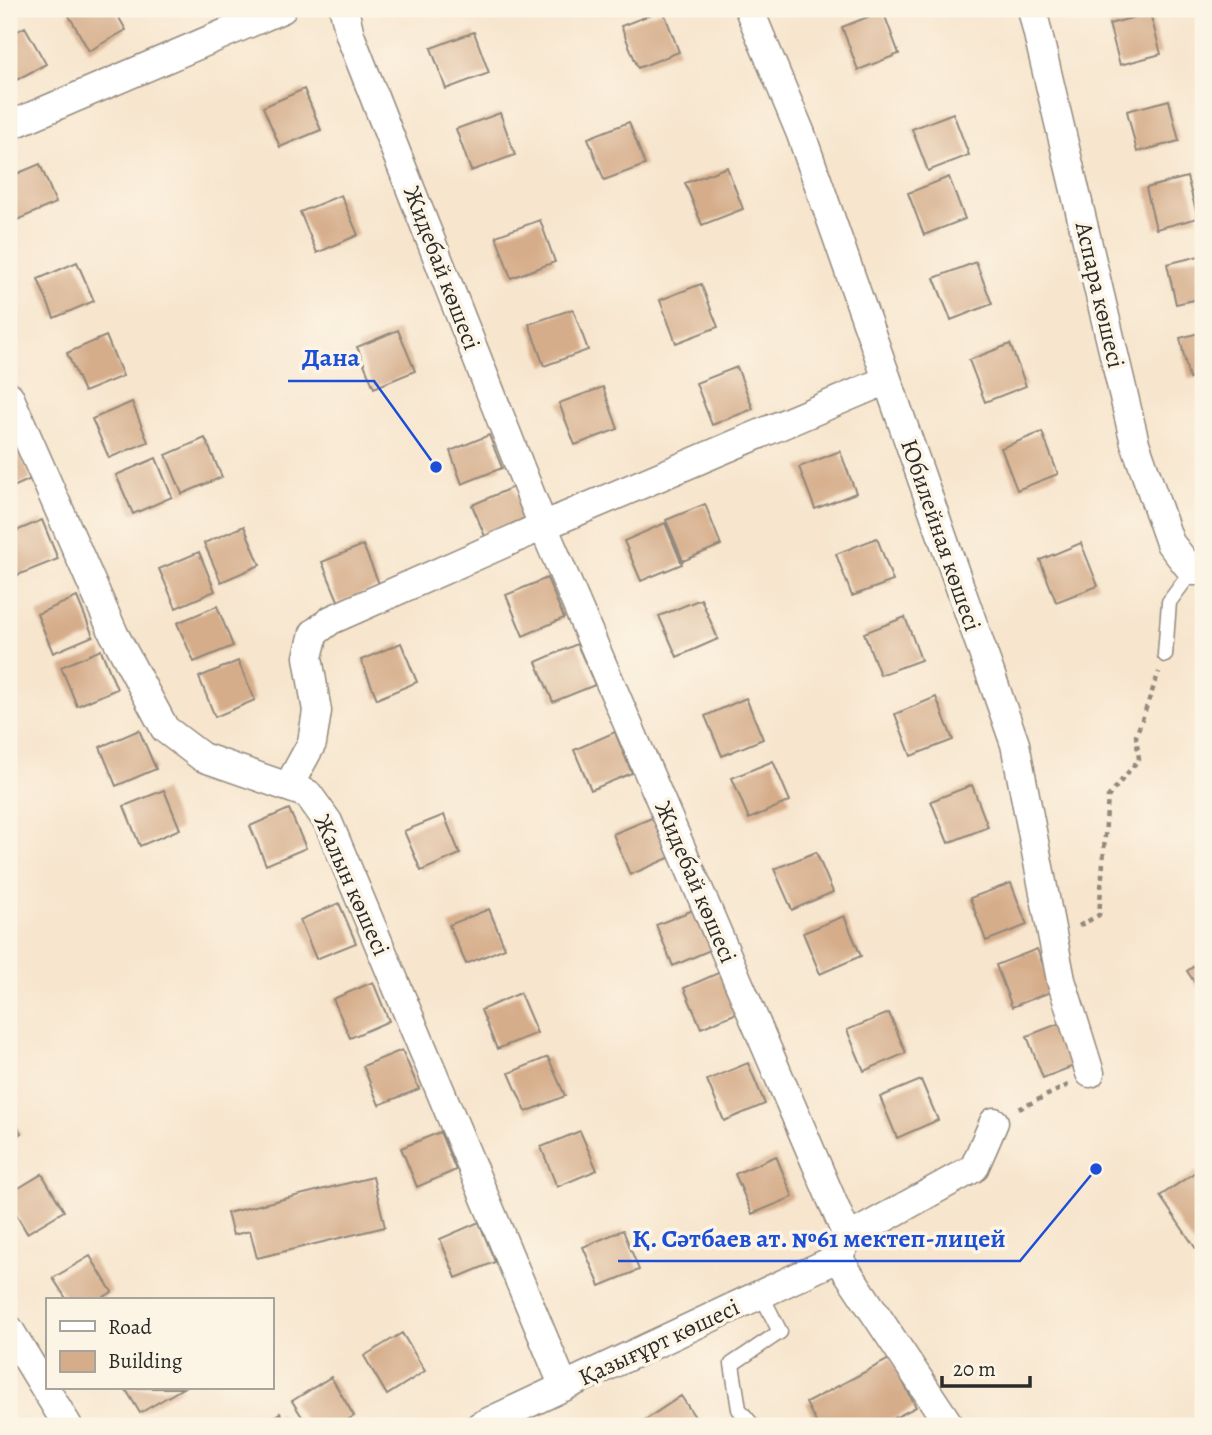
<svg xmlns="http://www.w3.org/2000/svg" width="1212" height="1435" viewBox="0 0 1212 1435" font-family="Alegreya,serif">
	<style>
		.building { fill: #d6ad8b }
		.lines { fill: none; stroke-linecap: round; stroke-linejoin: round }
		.lane-casing { stroke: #91887c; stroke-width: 17 }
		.street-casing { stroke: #91887c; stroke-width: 31 }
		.path { stroke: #91887c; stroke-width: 4.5; stroke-dasharray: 5 5; stroke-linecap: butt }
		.lane { stroke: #fff; stroke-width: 14 }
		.street { stroke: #fff; stroke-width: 28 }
		.labels { text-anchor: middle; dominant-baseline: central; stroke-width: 7; stroke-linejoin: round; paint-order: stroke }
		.street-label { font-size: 24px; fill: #2b2b2b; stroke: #fcf5e5 }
		.leader { fill: none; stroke: #1d4ed8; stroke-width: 2.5 }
		.callout-dot { fill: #1d4ed8; stroke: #fcf5e5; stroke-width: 2.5 }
		.callout-label { font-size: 26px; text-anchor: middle; font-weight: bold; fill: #1d4ed8; stroke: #fcf5e5; stroke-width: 7; stroke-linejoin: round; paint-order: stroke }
	</style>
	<rect width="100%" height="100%" fill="#fcf5e5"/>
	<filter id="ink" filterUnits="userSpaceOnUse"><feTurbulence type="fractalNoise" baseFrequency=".0143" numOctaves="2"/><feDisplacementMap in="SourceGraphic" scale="14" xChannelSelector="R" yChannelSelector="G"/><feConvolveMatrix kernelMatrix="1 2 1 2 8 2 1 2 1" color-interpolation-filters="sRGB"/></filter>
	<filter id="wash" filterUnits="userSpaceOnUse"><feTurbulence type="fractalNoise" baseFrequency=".00686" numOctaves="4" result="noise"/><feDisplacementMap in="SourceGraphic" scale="28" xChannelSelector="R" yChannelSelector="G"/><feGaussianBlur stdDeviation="1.57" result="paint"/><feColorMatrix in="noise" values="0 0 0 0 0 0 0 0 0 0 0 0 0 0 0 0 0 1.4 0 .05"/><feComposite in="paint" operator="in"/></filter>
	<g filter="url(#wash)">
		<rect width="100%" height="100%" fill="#f7e5cd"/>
		<g id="blocks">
			<path class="building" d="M77 9H114L126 30 89 51 68 14Z
				M663 10 679 52 638 68 621 26Z
				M883 11 899 54 858 70 842 27Z
				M1150 13 1161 54 1120 65 1109 24Z
				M25 27 46 64 9 84V36Z
				M474 32 489 73 446 89 431 48Z
				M304 89 321 130 280 147 263 107Z
				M1169 100 1179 141 1137 152 1127 111Z
				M500 113 515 155 471 171 456 129Z
				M953 113 969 155 928 171 912 129Z
				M629 122 645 165 604 180 588 138Z
				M40 164 56 203 17 220 9 201V177Z
				M727 167 743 209 702 225 685 183Z
				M949 177 965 219 924 235 908 193Z
				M1187 177 1198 218 1156 229 1146 188Z
				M341 195 358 235 317 253 300 212Z
				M540 220 555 262 511 278 496 236Z
				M1203 255V298L1176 304 1167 264Z
				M77 262 94 301 54 318 38 279Z
				M976 262 992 304 951 320 934 278Z
				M701 284 718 327 676 343 660 300Z
				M573 309 588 350 544 366 529 324Z
				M398 330 415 371 374 388 357 347Z
				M1203 332V376L1189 379 1180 338Z
				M106 336 123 376 84 392 67 353Z
				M1010 344 1026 386 985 402 969 360Z
				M737 367 753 409 712 425 696 383Z
				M603 387 618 429 575 445 559 403Z
				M132 402 148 442 109 458 92 419Z
				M1042 432 1058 474 1017 490 1001 448Z
				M489 435 502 468 462 484 450 451Z
				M205 438 222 477 182 494 166 455Z
				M15 441 31 479 9 489V443Z
				M840 451 856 493 815 509 799 467Z
				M156 458 172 497 133 514 116 475Z
				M513 487 530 528 489 546 472 505Z
				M705 504 721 545 683 561 666 520Z
				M42 520 58 559 18 575 9 552V534Z
				M665 523 682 564 641 581 624 541Z
				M244 526 260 565 221 582 204 543Z
				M877 538 893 581 852 596 836 554Z
				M1081 543 1098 586 1056 602 1040 560Z
				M363 545 380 586 339 603 322 562Z
				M199 552 215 591 176 608 159 569Z
				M547 578 564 618 523 636 506 595Z
				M77 597 93 636 53 653 37 614Z
				M701 599 718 639 677 657 659 616Z
				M217 606 233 646 194 662 177 623Z
				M905 617 921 660 880 675 864 633Z
				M401 643 417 682 377 699 361 660Z
				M577 644 595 685 553 702 536 662Z
				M101 650 117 689 77 706 61 667Z
				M238 661 255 700 215 717 199 677Z
				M936 697 953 740 911 756 895 714Z
				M746 698 763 739 722 756 705 716Z
				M139 730 156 769 116 786 100 747Z
				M615 732 632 773 591 790 574 750Z
				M773 761 790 801 749 819 732 778Z
				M972 785 988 827 948 843 931 801Z
				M164 790 180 829 140 846 124 806Z
				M289 809 306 848 266 865 250 826Z
				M444 815 460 854 421 871 404 831Z
				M654 817 671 857 630 875 613 834Z
				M816 852 833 892 792 910 774 869Z
				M1011 883 1027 925 986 941 970 898Z
				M339 903 356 943 316 959 300 920Z
				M698 908 715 948 673 966 656 925Z
				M489 909 505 948 466 964 449 925Z
				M844 916 861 956 820 974 803 933Z
				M1037 949 1053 991 1012 1007 996 965Z
				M1203 960V995L1187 971Z
				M725 970 742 1011 701 1028 684 988Z
				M373 982 389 1021 350 1038 333 999Z
				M520 993 537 1033 497 1049 481 1010Z
				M889 1013 906 1053 864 1071 847 1030Z
				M1068 1020 1084 1062 1043 1078 1027 1036Z
				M402 1050 419 1089 379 1105 363 1066Z
				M548 1057 565 1096 526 1112 509 1073Z
				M748 1063 765 1104 724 1121 707 1080Z
				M921 1080 938 1120 897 1138 880 1097Z
				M9 1114 21 1133 9 1141Z
				M580 1131 597 1170 557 1187 541 1147Z
				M440 1132 456 1170 417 1187 401 1148Z
				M776 1156 793 1197 752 1214 735 1174Z
				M1203 1167V1259L1160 1196Z
				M42 1174 64 1211 27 1233 9 1202V1194Z
				M373 1177 385 1227 257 1258 250 1231 233 1235 227 1213Z
				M479 1222 495 1262 456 1278 440 1239Z
				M623 1230 639 1270 600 1286 583 1247Z
				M90 1256 112 1292 99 1300H67L53 1278Z
				M402 1333 425 1371 387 1395 364 1356Z
				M891 1358 916 1407 879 1426H818L806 1403Z
				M331 1377 354 1416 337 1426H308L292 1401Z
				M125 1388H183L140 1413Z
				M681 1396 701 1426H649L645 1420Z
				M280 1413 287 1426H259Z"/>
		</g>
	</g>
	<g filter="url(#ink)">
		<use href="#blocks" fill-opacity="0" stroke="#91887c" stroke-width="2"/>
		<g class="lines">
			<defs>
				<path id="lane" d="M1165 655 1169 602 1192 571
					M753 1426 739 1409 732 1364 780 1332 761 1294"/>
				<path id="street" d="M344 9 350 35 543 526 848 1238
					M749 9 801 134 1015 744 1061 980 1090 1073
					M1032 9 1135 443 1170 543 1192 571H1203
					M9 126 282 9
					M9 396 114 634 165 729 202 757 308 794 328 822 564 1387
					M288 787 312 743 317 711 308 657 314 633 331 620 543 526 887 380
					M848 1238 974 1168 994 1122
					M847 1240 838 1258 950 1426
					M9 1329 68 1426
					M480 1426 838 1258"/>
			</defs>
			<use href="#lane" class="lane-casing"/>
			<use href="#street" class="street-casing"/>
			<path class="path" d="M1079 926 1099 915 1108 797 1139 759 1136 736 1159 672
				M1019 1109 1068 1085"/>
			<use href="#lane" class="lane"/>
			<use href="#street" class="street"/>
		</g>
	</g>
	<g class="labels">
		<g class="street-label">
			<text transform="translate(442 268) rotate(69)">Жидебай көшесі</text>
			<text transform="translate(1100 295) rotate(77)">Аспара көшесі</text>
			<text transform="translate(941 535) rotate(71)">Юбилейная көшесі</text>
			<text transform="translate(696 882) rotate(67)">Жидебай көшесі</text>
			<text transform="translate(352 885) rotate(66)">Жалын көшесі</text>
			<text transform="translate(659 1342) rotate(-25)">Қазығұрт көшесі</text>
		</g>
	</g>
	<path class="leader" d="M436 467L374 381H288M1096 1169L1020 1261H618"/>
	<g class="callout-dot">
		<circle cx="436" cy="467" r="7"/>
		<circle cx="1096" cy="1169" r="7"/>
	</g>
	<g class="callout-label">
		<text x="331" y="366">Дана</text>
		<text x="819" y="1247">Қ. Сәтбаев ат. №61 мектеп-лицей</text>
	</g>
	<rect width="1212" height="1435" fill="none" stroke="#fcf5e5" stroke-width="35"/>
	<rect x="46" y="1298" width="228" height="91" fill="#fcf5e5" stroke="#a8a49b" stroke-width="2"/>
	<rect x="60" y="1321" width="35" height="10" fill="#ffffff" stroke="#a8a49b" stroke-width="2"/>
	<text x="108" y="1334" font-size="21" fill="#2b2b2b">Road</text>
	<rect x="60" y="1351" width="35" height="21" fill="#d6ad8b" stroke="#a8a49b" stroke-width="2"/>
	<text x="108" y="1368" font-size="21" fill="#2b2b2b">Building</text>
	<path d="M942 1376v10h88v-10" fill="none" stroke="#2b2b2b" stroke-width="3.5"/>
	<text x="953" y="1376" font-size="21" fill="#2b2b2b" stroke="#fcf5e5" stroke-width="5" paint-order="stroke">20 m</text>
</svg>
